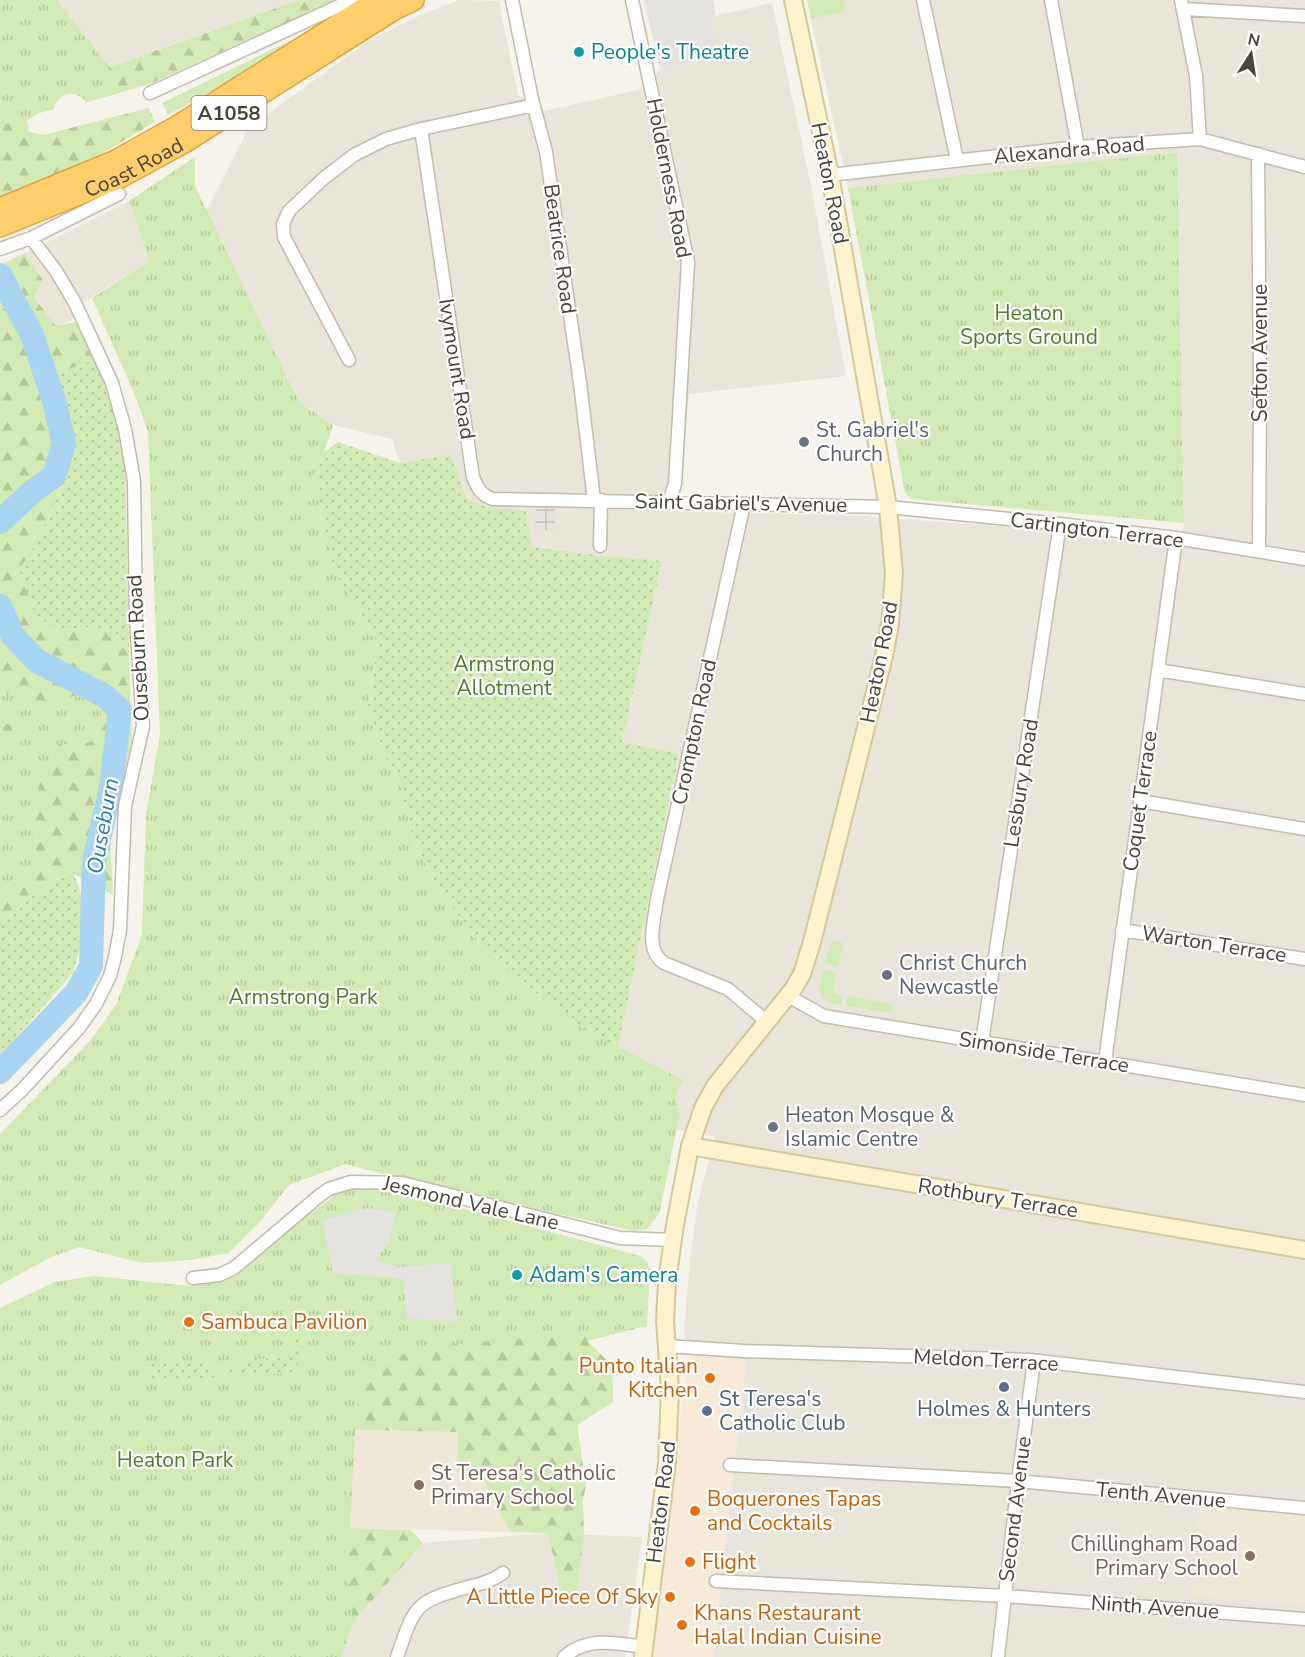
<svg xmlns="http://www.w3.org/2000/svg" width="1305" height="1657" viewBox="0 0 1305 1657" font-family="'Nunito Sans',sans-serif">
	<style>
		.residential { fill: #eae5da }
		.commercial { fill: #f7ead8 }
		.industrial { fill: url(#industrial-grid) }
		.education { fill: #efe8d6 }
		.grass { fill: #d2eab5 }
		.forest { fill: url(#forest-firs) }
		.park { fill: url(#park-tufts) }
		.garden { fill: url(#garden-dots) }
		.parking { fill: #e5e3e0 }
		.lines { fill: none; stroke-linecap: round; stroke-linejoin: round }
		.river { stroke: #a9d4f2; stroke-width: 24 }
		.street-casing { stroke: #c2bbae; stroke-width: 15 }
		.secondary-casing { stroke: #d6c79b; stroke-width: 20 }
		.highway-casing { stroke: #e0a43c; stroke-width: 24 }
		.street { stroke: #fff; stroke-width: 12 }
		.secondary { stroke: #fff3cd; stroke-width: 16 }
		.highway { stroke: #ffcf6e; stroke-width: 21 }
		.culture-dot { fill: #0f9aa8; stroke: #fff; stroke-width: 2 }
		.worship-dot { fill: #6b7280; stroke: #fff; stroke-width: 2 }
		.food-dot { fill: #e8710a; stroke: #fff; stroke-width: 2 }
		.service-dot { fill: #5c6f8a; stroke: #fff; stroke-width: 2 }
		.education-dot { fill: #8d6e63; stroke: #fff; stroke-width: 2 }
		.labels { text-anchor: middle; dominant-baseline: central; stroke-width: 4.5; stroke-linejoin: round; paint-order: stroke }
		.shield { fill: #fff; stroke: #817c74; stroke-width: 1.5 }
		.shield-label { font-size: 20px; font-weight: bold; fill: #4b4439 }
		.culture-label { font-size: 21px; fill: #0d838f; stroke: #fff; text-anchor: start }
		.street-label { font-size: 21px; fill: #4b4439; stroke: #fff }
		.park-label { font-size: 21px; fill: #4a7f2a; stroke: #fff }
		.worship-label { font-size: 21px; fill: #5b616d; stroke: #fff; text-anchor: start }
		.food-label { font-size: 21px; fill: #c56008; stroke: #fff; text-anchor: start }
		.service-label { font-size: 21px; fill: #4e5e75; stroke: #fff; text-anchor: start }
		.education-label { font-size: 21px; fill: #785e54; stroke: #fff; text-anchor: start }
		.water-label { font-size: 22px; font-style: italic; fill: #2e7ab2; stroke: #fff }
	</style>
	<defs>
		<pattern id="industrial-grid" width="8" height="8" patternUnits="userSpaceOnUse" patternTransform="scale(1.5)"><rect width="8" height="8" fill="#e6e2dd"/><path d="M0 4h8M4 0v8" fill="none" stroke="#c7c3be"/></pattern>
		<pattern id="forest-firs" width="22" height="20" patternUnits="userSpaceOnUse" patternTransform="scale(1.5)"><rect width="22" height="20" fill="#d2eab5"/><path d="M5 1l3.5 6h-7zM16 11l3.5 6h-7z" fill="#b6ca9c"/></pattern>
		<pattern id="park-tufts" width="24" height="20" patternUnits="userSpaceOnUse" patternTransform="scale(1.5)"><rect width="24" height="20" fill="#d2eab5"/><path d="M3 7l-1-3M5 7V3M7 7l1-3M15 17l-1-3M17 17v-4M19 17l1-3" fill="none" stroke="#b6ca9c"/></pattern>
		<pattern id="garden-dots" width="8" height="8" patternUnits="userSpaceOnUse" patternTransform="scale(1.5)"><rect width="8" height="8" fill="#d2eab5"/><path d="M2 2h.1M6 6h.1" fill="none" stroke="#b6ca9c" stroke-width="1.8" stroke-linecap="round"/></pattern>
	</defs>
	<rect width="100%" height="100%" fill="#f6f3ec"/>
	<path class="residential" d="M57 0H299L108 67Z
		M459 0 499 1 518 95 544 111 638 90 660 69 718 55 710 17 772 3 811 186 846 376 689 394 681 491 671 511 864 516 1039 529 1181 548 1184 523 1177 152 848 188 811 19 846 11 844 0H1305V1657H713L746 1360 688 1355 684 1329 690 1260 698 1201 715 1137 677 1130 680 1114 675 1099 683 1080 618 1047 679 755 622 742 662 562 608 556 597 558 590 554 530 547 526 510 489 508 466 498 451 454 400 463 392 439 333 425 299 402 206 212 249 127 370 40 419 16Z
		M129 201 149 261 85 301 72 320 56 326 34 296 43 281 25 253Z
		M548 1533 642 1537 625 1657H341L353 1622 423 1543Z"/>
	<path class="commercial" d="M688 1355 746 1360 713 1657H650Z"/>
	<path class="industrial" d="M536 508 555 509V530H535Z"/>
	<path class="education" d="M354 1430 458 1432 510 1532 350 1528Z
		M1200 1505 1305 1516V1606L1191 1596Z"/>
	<path class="grass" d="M807 0H844L846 11 811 19Z
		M285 43 280 52 168 115 162 103Z
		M832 940 843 943 838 967 825 963Z
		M824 970 837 973 833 990 835 994 843 995 841 1005 830 1003 821 996 819 986Z
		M848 996 893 1004 892 1013 846 1006Z"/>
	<path class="forest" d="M0 0H57L109 67 299 0H333L328 4 150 84 86 102C75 88 57 92 54 109L39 113 27 120 29 132 43 135 149 108 155 122 76 169 0 201Z
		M25 253 43 281 34 297 56 326 76 322 94 360 49 377 70 439 63 481 38 542 20 569 65 630 97 626 129 653 132 741 110 839 113 895 72 873 54 881 0 920V891C13 883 30 871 35 855 37 847 35 836 35 827 36 793 38 773 58 744H80L101 737V702L90 698 73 696 54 710 41 711 14 695 0 693V265Z
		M0 724H32L13 745 0 747Z
		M640 1303 634 1329 587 1341 612 1365 613 1402 577 1425 586 1485 583 1502 584 1534 577 1593 563 1597 548 1533 510 1532 480 1473H457L458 1432 355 1430 350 1528 411 1530 423 1543 353 1622 341 1657V1350Z"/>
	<path class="park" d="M0 0H57L108 67 120 93 86 102C75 88 57 92 54 109L39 113 27 120 0 125Z
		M1177 152 1184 523 911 499 905 493 848 188Z
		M195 157V186L299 402 333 425 324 452 314 474 324 519 360 612 378 644 368 707 382 752 399 778 413 840 441 893 484 949 571 1022 683 1080 675 1099 680 1114 659 1214 647 1229 634 1231 399 1178 346 1164 289 1185 258 1224 229 1253 191 1260 142 1263 79 1247 49 1258 0 1285V1134L89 1042 116 1005 142 935 146 814 160 735 148 432 134 393 92 298 149 261 129 201Z
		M0 693 14 695 41 711 54 710 73 696 90 698 101 702V738L80 745 58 744C39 771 36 795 35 827 35 836 37 847 35 855 30 871 13 883 0 891V747L13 745 31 725 0 724Z
		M348 1186 416 1196 641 1256 647 1262 650 1269 647 1327 457 1344 363 1362 342 1527 353 1622 341 1657H0V1308L55 1282 94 1276 189 1286 219 1283 274 1243 280 1235Z"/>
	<path class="garden" d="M94 360 113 404 125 451 129 653 97 626 65 630 37 618 19 569 38 542 63 481 70 439 49 377Z
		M338 442 400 463 451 454 466 498 489 508 526 510 531 547 590 554 597 557 608 556 662 561 622 742 679 754 618 1047 571 1022 484 949 441 893 413 840 399 778 382 752 368 707 378 644 360 612 334 572 314 474 324 452Z
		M73 873 80 889 84 934 73 973 0 1056V920L54 881Z
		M292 1336 301 1338 304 1355 291 1373 229 1377 228 1366H238V1360L285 1358 294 1350Z
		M205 1361 206 1367 216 1366 217 1377 151 1381 150 1364Z"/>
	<path class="parking" d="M644 0H713L716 16 710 18 719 55 660 69Z
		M367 1208 396 1212 390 1241 376 1260 398 1267 451 1263 457 1321 407 1319 403 1279 333 1273 322 1220Z"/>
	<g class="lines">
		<path class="river" d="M0 275 32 335 55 404 64 443 54 476 33 491 0 522
			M0 606 13 636 37 661 105 696 120 710 111 788 94 861 91 966 76 993 0 1072"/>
		<defs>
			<path id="street" d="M512 0 532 99 546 152 580 383 594 500
				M632 0 688 262 675 484 669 502
				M923 0 957 160
				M1051 0 1078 147
				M1181 0 1196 76 1200 139
				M1183 9 1305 16
				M150 93 352 0
				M421 129 473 477C478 489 481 495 493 499L888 507 1060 524 1176 538 1305 559
				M1258 154 1260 384 1259 551
				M830 175 1078 147 1200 139 1305 167
				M0 249 31 238 119 194
				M349 360 284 237 283 224 289 211 324 178 354 155 386 139 421 129 534 105
				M744 504 657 899C655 919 644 950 664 963L728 989 766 1021
				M600 546 601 500
				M1158 670 1305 694
				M1140 801 1305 829
				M1122 930 1305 959
				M788 996 824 1016 1305 1095
				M982 1042 1060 524
				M1107 1063 1106 1054 1176 538
				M0 1110 22 1090 79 1028 96 1004 110 976 115 957 120 930 125 806 143 726 136 621 134 481 125 429 112 383 75 303 56 271 31 238
				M193 1278 219 1275 234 1268 319 1196 329 1189 351 1182 402 1183 620 1238 673 1240
				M666 1346 744 1351 1030 1360 1305 1392
				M730 1465 1018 1481 1305 1508
				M716 1581 1005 1596 1305 1619
				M397 1657C415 1605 414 1602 468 1587 481 1584 492 1581 503 1573
				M564 1657C588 1636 616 1643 644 1647
				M998 1657 1018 1481 1034 1361"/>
			<path id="secondary" d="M690 1146 1305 1250
				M643 1657 667 1462 670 1390 665 1321 667 1281 675 1225 690 1146 703 1108 715 1086 794 988 802 974 812 942 884 656 890 624 894 573 888 507 830 175 793 0"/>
			<g id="highway">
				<path d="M0 209 116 161 177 127 378 0"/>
				<path id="s1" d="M0 226 118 178 184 142 394 9 413 0"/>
			</g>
		</defs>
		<use href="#street" class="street-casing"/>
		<use href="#secondary" class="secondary-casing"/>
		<use href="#highway" class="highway-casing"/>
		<use href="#street" class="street"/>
		<use href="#secondary" class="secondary"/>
		<use href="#highway" class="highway"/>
	</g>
	<g class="culture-dot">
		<circle cx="579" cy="52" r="6"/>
		<circle cx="517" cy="1275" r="6"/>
	</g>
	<g class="worship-dot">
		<circle cx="804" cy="442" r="6"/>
		<circle cx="887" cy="975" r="6"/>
		<circle cx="773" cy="1127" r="6"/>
	</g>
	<g class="food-dot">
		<circle cx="189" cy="1322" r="6"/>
		<circle cx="710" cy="1378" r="6"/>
		<circle cx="695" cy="1511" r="6"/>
		<circle cx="690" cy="1562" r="6"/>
		<circle cx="670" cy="1597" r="6"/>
		<circle cx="682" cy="1625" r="6"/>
	</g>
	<g class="service-dot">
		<circle cx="1004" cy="1387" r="6"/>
		<circle cx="707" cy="1411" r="6"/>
	</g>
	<g class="education-dot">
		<circle cx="419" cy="1485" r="6"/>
		<circle cx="1250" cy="1556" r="6"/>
	</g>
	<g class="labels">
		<rect class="shield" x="191.5" y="96" width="75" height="34" rx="4.5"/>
		<g class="shield-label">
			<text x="229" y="113">A1058</text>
		</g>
		<g class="culture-label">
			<text x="591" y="52">People's Theatre</text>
			<text x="529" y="1275">Adam's Camera</text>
		</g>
		<g class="street-label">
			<text transform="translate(1069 150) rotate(-5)">Alexandra Road</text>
			<text stroke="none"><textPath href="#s1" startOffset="146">Coast Road</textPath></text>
			<text transform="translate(669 178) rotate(79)">Holderness Road</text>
			<text transform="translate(830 183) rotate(79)">Heaton Road</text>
			<text transform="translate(560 249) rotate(82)">Beatrice Road</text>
			<text transform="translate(1260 353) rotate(-90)">Sefton Avenue</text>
			<text transform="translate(457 369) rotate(81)">Ivymount Road</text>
			<text transform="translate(741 503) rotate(1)">Saint Gabriel's Avenue</text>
			<text transform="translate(1097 530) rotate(7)">Cartington Terrace</text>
			<text transform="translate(138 648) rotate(-93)">Ouseburn Road</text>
			<text transform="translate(879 662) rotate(-79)">Heaton Road</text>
			<text transform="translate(694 732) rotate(-78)">Crompton Road</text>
			<text transform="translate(1021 783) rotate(-81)">Lesbury Road</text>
			<text transform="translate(1140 801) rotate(-82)">Coquet Terrace</text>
			<text transform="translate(1214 944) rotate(9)">Warton Terrace</text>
			<text transform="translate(1044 1052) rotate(9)">Simonside Terrace</text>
			<text transform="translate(998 1198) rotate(9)">Rothbury Terrace</text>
			<text transform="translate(471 1203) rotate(13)">Jesmond Vale Lane</text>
			<text transform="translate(986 1360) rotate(3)">Meldon Terrace</text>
			<text transform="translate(1161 1495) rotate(5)">Tenth Avenue</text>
			<text transform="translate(661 1502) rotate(-83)">Heaton Road</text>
			<text transform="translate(1015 1509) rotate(-83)">Second Avenue</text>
			<text transform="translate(1155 1607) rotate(4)">Ninth Avenue</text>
		</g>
		<g class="park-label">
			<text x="1029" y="313">Heaton<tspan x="1029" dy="24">Sports Ground</tspan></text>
			<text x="504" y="664">Armstrong<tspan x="504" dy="24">Allotment</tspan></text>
			<text x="303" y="997">Armstrong Park</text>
			<text x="175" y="1460">Heaton Park</text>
		</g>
		<g class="worship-label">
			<text x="816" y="430">St. Gabriel's<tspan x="816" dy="24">Church</tspan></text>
			<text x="899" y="963">Christ Church<tspan x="899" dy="24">Newcastle</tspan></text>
			<text x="785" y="1115">Heaton Mosque &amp;<tspan x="785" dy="24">Islamic Centre</tspan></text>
		</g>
		<g class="food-label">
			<text x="201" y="1322">Sambuca Pavilion</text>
			<text x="698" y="1366" text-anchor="end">Punto Italian<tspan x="698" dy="24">Kitchen</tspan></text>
			<text x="707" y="1499">Boquerones Tapas<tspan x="707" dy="24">and Cocktails</tspan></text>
			<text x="702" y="1562">Flight</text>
			<text x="658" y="1597" text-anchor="end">A Little Piece Of Sky</text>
			<text x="694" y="1613">Khans Restaurant<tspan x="694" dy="24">Halal Indian Cuisine</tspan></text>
		</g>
		<g class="service-label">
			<text x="719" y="1399">St Teresa's<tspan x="719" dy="24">Catholic Club</tspan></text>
			<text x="1004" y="1409" text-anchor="middle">Holmes &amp; Hunters</text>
		</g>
		<g class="education-label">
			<text x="431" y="1473">St Teresa's Catholic<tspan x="431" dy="24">Primary School</tspan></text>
			<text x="1238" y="1544" text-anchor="end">Chillingham Road<tspan x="1238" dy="24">Primary School</tspan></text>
		</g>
		<g class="water-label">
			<text transform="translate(103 826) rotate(-80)">Ouseburn</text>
		</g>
	</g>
	<g transform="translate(1251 54) rotate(12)" stroke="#ffffff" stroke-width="4.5" paint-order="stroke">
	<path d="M0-4.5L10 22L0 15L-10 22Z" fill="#4b4439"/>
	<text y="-9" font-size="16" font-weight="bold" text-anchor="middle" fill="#4b4439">N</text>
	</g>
</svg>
